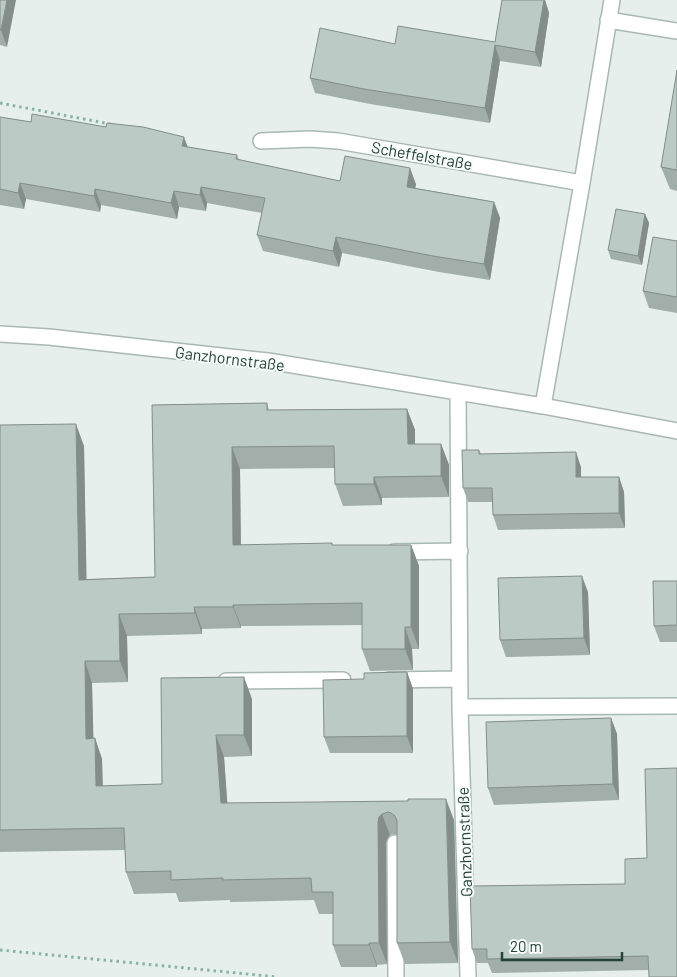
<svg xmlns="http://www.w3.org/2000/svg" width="677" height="977" viewBox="0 0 677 977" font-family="Barlow,sans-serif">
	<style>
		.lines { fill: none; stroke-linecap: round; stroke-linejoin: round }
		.minor-casing { stroke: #a8b8b2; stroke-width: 18 }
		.path { stroke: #86b3a5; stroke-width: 3; stroke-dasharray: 2.5 4; stroke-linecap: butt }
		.minor { stroke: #fff; stroke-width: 15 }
		.wall { fill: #a1aea9 }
		.shaded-wall { fill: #838d89 }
		.building { fill: #bbcac4; stroke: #838d89 }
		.labels { text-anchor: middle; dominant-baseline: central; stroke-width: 4; stroke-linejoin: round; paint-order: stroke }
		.street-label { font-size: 16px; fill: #24423a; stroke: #f7fbf9 }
	</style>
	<rect width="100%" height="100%" fill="#e6efeb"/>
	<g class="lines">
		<defs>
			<path id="minor" d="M608 20 677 31
				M261 141 310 139 338 141 582 183
				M0 334 49 337 268 361 543 406 677 431
				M458 392 460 707 468 977
				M543 406 582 183 612 0
				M394 552 460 551
				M389 680 460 679
				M226 681 343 680
				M460 707 677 706
				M395 843 396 977"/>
		</defs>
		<use href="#minor" class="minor-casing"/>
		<path class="path" d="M0 103 110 124
			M0 950 278 977"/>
		<use href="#minor" class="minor"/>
	</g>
	<path class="wall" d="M0 0 7 47 0 45Z
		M502 0H545L549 13 541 67 500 61 490 123 370 104 315 93 310 78 395 44 495 42Z
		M677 70V191L670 189 661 167Z
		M0 117 237 155 239 160 340 181 416 184 415 188 494 202 500 218 490 280 439 272 342 253 339 267 263 251 257 235 262 213 207 203 206 211 179 207 177 219 101 205 100 212 26 199 24 209 0 205Z
		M645 214 649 223 642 265 611 259 608 250Z
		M677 241V313L649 308 643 291Z
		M267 403 269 410 407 409 415 430V444H441L449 465V497L382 498V505L343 506 335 484V468L240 469 241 545H411L419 566V649H412L413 670 370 671 362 649V625L241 626V628L202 629V634L127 636 128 682 92 683 93 738H95L102 759 103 786 162 784 252 699V756L224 757 227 803 408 801 454 820 458 963 405 964 397 943V834H395L390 835 387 839 386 843 387 964 377 965V967H341L333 945V914H319L314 900 230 902V900L179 902 176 893 134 894 126 872 125 850 0 852V425L84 446 86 579 155 577 152 405Z
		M479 450 481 454 581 467V477H619L624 492 625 528 498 530 493 515V502H468L463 488Z
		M677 581V642H660L654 626Z
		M588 592 590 655 506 657 500 640Z
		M407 672 413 689V753H330L324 737 364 679Z
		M611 718 617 734 619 800 494 805 488 788Z
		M647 858 648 970 492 973 488 963H477L472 949 625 884Z"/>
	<path class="shaded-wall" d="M7 0H16L7 47 1 30Z
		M544 0H545L549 13 541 67 535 52Z
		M495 45 500 61 490 123 485 108Z
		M184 137 190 153 182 146Z
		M410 168 416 184 413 203 407 187Z
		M20 183 26 199 24 209 18 193Z
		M201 187 207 203 206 211 200 195Z
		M95 189 101 205 100 212 94 196Z
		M174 191 179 207 177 219 171 203Z
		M494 202 500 218 490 280 484 264Z
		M645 214 649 223 642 265 638 256Z
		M336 237 342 253 339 267 333 251Z
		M407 409 415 430V465L408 444Z
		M76 424 84 446 87 601 79 580Z
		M441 444 449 465V497L441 476Z
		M232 447 240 469 241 567 233 545Z
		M576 452 581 467V492L576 477Z
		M374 477 382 498V505L374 484Z
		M619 477 624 492 625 528 619 513Z
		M411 545 419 566V649L411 627Z
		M582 576 588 592 590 655 584 638Z
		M233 605 241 626V628L233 607Z
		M194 607 202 629V634L195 613Z
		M119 614 127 636 128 682 120 661Z
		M405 627 412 649 413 670 405 649Z
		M85 661 92 683 94 760 86 739Z
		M407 672 413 689V753L407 736Z
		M244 677 252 699V756L244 735Z
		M611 718 617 734 619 800 613 784Z
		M216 735 224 757 229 825 221 803Z
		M95 738 102 759 103 808 96 786Z
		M446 799 454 820 458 963 450 942Z
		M382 814 390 835 387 839 386 843 387 964 379 943 378 822 379 817Z
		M369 943 377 965V967L369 945Z"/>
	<path class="building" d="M0 0H7L1 30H0Z
		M502 0H544L535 52 495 45 485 108 364 89 310 78 320 28 395 44 398 26 495 42Z
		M677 70V170L661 167Z
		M32 114 106 127 107 123 143 127 184 137 182 146 237 155 236 159 340 181 345 156 410 168 407 187 494 202 484 264 433 256 336 237 333 251 257 235 265 198 201 187 200 195 174 191 171 203 95 189 94 196 20 183 18 193 0 189V117L31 122Z
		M616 209 645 214 638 256 608 250Z
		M653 237 677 241V297L643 291Z
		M267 403V410L407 409 408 444H441V476L374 477V484H335L334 446 232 447 233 545 332 543V545H411V627H405V649H362V603L233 605V607H194L195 613 119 614 120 661H85L86 739 95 738 96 786 162 784 161 678 244 677V735H216L221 803 408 801V799H446L450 942 397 943V821L395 816 391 813 388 812 382 814 379 817 378 822 379 943H369V945H333V892H312L311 878 223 880V878L171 880V871L126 872 124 828 0 830V425L76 424 79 580 155 577 152 405Z
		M462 450H479V454L576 452V477H619V513L493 515 492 488H463Z
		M582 576 584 638 500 640 498 578Z
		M653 581H677V625L654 626Z
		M407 672V736L324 737 323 680 364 679V673Z
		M611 718 613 784 488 788 486 722Z
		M677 768V977H649L648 956 487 959V949H472L470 886 625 884V859L647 858 645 769Z"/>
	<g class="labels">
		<g class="street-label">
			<text transform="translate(422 155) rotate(10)">Scheffelstraße</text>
			<text transform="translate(230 358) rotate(7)">Ganzhornstraße</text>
			<text transform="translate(464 842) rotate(-92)">Ganzhornstraße</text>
		</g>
	</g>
	<path d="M502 952v8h120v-8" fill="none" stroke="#24423a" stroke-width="2.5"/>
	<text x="510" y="952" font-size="15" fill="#24423a" stroke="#f7fbf9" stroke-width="4" paint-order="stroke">20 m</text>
</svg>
